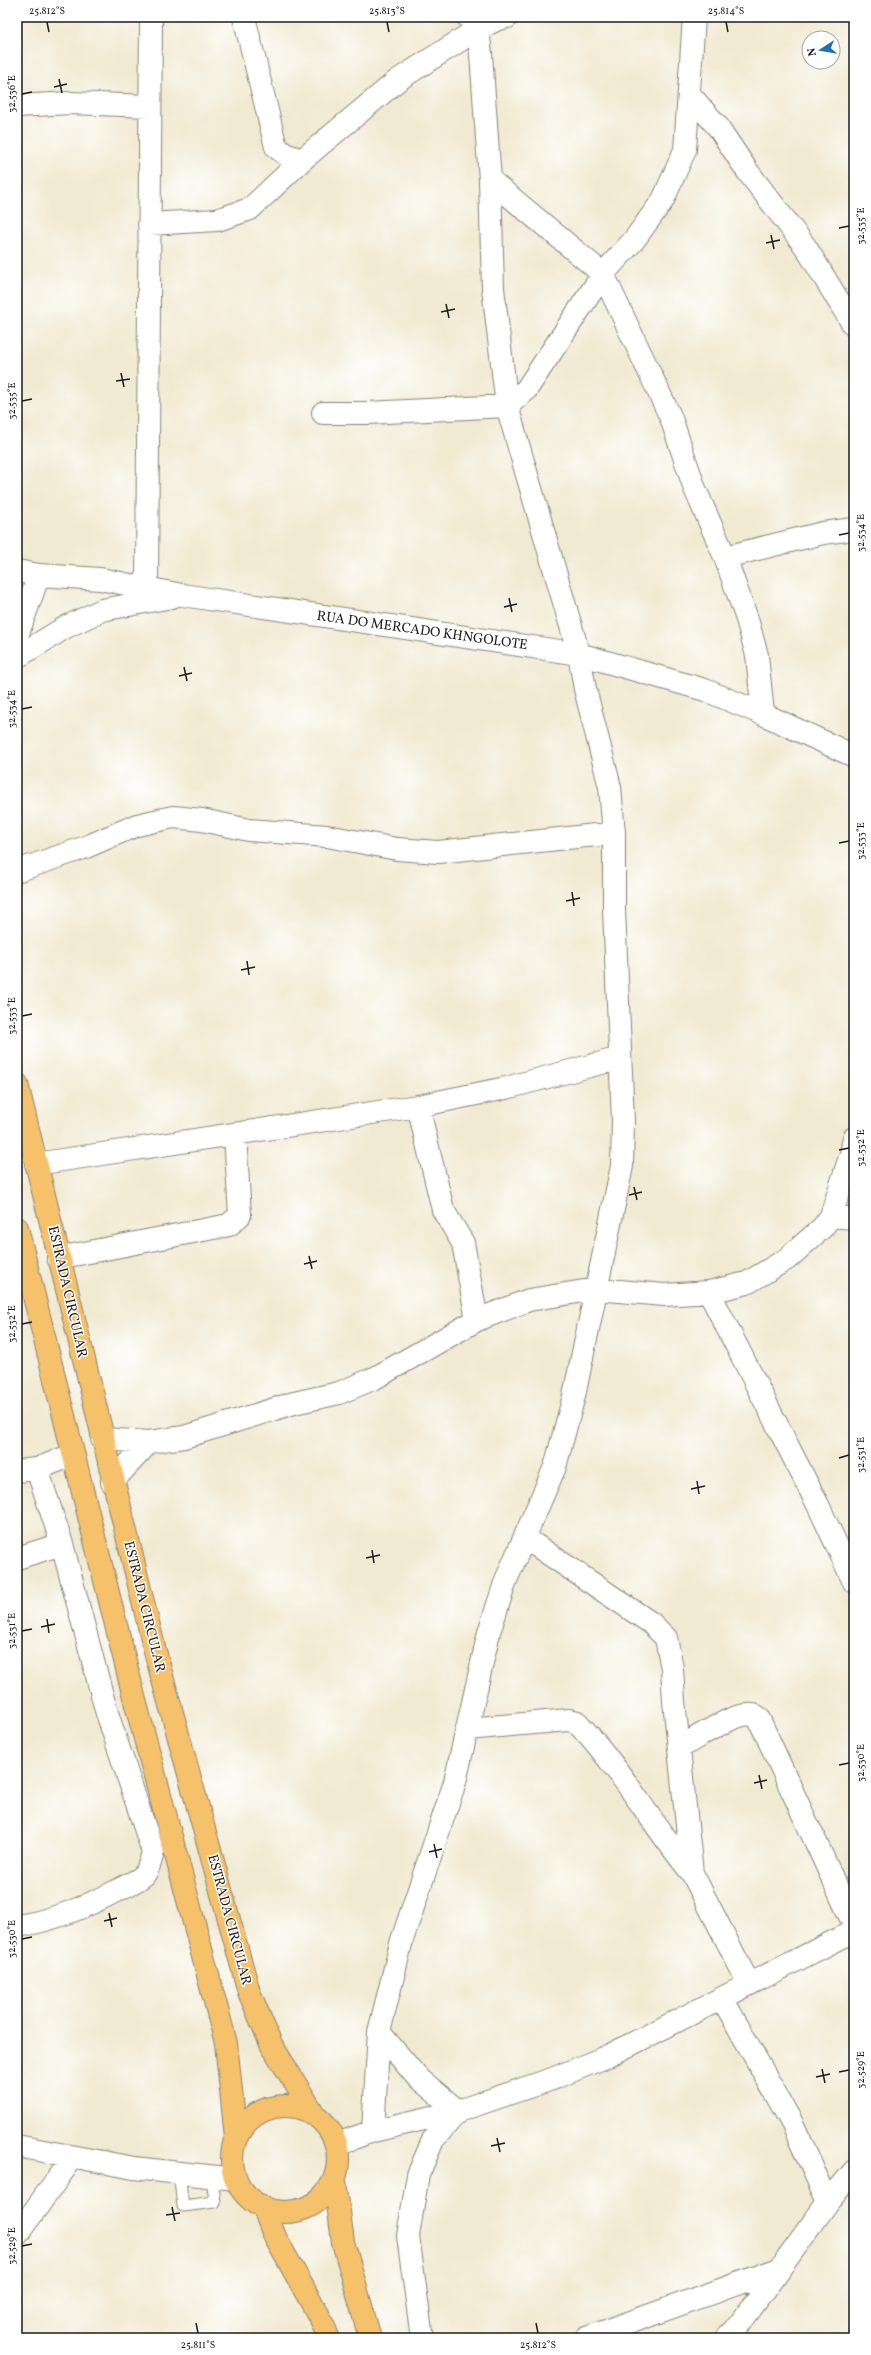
<svg xmlns="http://www.w3.org/2000/svg" width="871" height="2355" viewBox="0 0 871 2355" font-family="Vollkorn,serif">
	<style>
		.lines { fill: none; stroke-linecap: round; stroke-linejoin: round }
		.service-casing { stroke: #868377; stroke-width: 13 }
		.minor-casing { stroke: #868377; stroke-width: 24 }
		.tertiary-casing { stroke: #868377; stroke-width: 24 }
		.primary-casing { stroke: #868377; stroke-width: 24 }
		.service { stroke: #fff; stroke-width: 11 }
		.minor { stroke: #fff; stroke-width: 22 }
		.tertiary { stroke: #fff; stroke-width: 22 }
		.primary { stroke: #f5c16b; stroke-width: 22 }
		.ticks { fill: none; stroke: #1c1c1c; stroke-width: 1.5 }
		.labels { text-anchor: middle; dominant-baseline: central; stroke-width: 3; stroke-linejoin: round; paint-order: stroke }
		.street-label { font-size: 14px; fill: #1c1c1c; stroke: #fff }
		.neatline { fill: none; stroke: #1c1c1c; stroke-width: 1.5 }
		.ticks-label { font-size: 10px; text-anchor: middle; fill: #1c1c1c }
	</style>
	<rect width="100%" height="100%" fill="#fff"/>
	<filter id="ink" filterUnits="userSpaceOnUse"><feTurbulence type="fractalNoise" baseFrequency=".025" numOctaves="2"/><feDisplacementMap in="SourceGraphic" scale="8" xChannelSelector="R" yChannelSelector="G"/><feConvolveMatrix kernelMatrix="1 2 1 2 8 2 1 2 1" color-interpolation-filters="sRGB"/></filter>
	<filter id="wash" filterUnits="userSpaceOnUse"><feTurbulence type="fractalNoise" baseFrequency=".012" numOctaves="4" result="noise"/><feDisplacementMap in="SourceGraphic" scale="16" xChannelSelector="R" yChannelSelector="G"/><feGaussianBlur stdDeviation="0.9" result="paint"/><feColorMatrix in="noise" values="0 0 0 0 0 0 0 0 0 0 0 0 0 0 0 0 0 1.4 0 .05"/><feComposite in="paint" operator="in"/></filter>
	<g filter="url(#wash)">
		<rect width="100%" height="100%" fill="#f1ead2"/>
	</g>
	<g filter="url(#ink)">
		<g class="lines">
			<defs>
				<path id="service" d="M179 2173 183 2206 215 2202 212 2177"/>
				<path id="minor" d="M244 17 276 147 285 154 302 160
					M690 95 718 127 748 172 805 246 854 326
					M17 106 70 103 150 106
					M490 180 603 274 671 418 695 489 725 557 747 619 757 655 763 714
					M149 224 217 220 250 209 302 160 398 80 478 29 498 19 507 17
					M323 413H367L507 406 526 390 603 274 634 240 663 200 685 150 694 17
					M725 557 823 533 854 529
					M147 587 151 17
					M17 657 66 627 102 610 172 597
					M17 871 86 847 137 825 173 817 202 820 249 830 327 836 397 849 438 852 614 833
					M418 1106 443 1210 463 1243 477 1320
					M36 1164 418 1106 506 1088 620 1058
					M831 1216 854 1218
					M58 1258 229 1225 240 1215 235 1135
					M709 1292 818 1505 854 1582
					M102 1439 149 1442 184 1437 294 1403 339 1393 375 1378 477 1320 529 1300 596 1289 664 1295 709 1292 747 1283 787 1259 823 1227 831 1216 851 1154 854 1138
					M17 1471 37 1469 72 1455
					M112 1482 149 1442
					M525 1538 651 1623 666 1638 672 1668 674 1701 692 1873 749 1984
					M17 1558 62 1544
					M467 1729 569 1720 577 1722C620 1767 652 1825 692 1873
					M679 1748C696 1739 741 1706 758 1717L854 1925
					M17 1926C53 1921 88 1906 120 1889 127 1885 138 1881 144 1875 149 1869 151 1860 153 1852L106 1710 62 1544 37 1469
					M722 1998 793 2125 828 2202
					M379 2032 417 2077 458 2111 433 2140 418 2175 408 2236 422 2338
					M373 2131 379 2032 402 1940 455 1782 489 1632 506 1580 555 1467 574 1396 622 1166 623 1121 614 909V833L610 787 585 689 579 654 507 406 493 288 490 180 481 54 478 29 468 17
					M337 2144 373 2131 458 2111 552 2079 608 2056 854 1931
					M17 2146 134 2168 236 2179
					M17 2235 73 2157
					M586 2338 779 2269
					M727 2338 736 2329 828 2202 854 2171"/>
				<path id="tertiary" d="M17 571 39 575
					M17 636 39 575 100 579 182 595 579 654 705 690 763 714 854 756"/>
				<path id="primary" d="M17 1084 155 1651 249 1992 271 2044 314 2114
					M17 1228 134 1697 226 2043 236 2138
					M232 2159a53 53 0 1 1 106 0a53 53 0 1 1-106 0Z
					M335 2181 343 2242 370 2338
					M264 2209 275 2237 323 2323 328 2338"/>
			</defs>
			<use href="#service" class="service-casing"/>
			<use href="#minor" class="minor-casing"/>
			<use href="#tertiary" class="tertiary-casing"/>
			<use href="#primary" class="primary-casing"/>
			<use href="#service" class="service"/>
			<use href="#minor" class="minor"/>
			<use href="#tertiary" class="tertiary"/>
			<use href="#primary" class="primary"/>
		</g>
	</g>
	<path class="ticks" d="M47 22 49 32M387 22 389 32M726 22 728 32M59 79 62 93M54 87 67 84M22 94 32 92M839 228 849 226M771 235 774 249M766 243 780 240M446 304 449 318M441 312 455 309M121 373 124 387M116 381 130 379M22 401 32 399M839 535 849 533M509 598 512 612M504 607 517 604M184 667 187 681M179 676 192 673M22 709 32 707M839 843 849 841M572 892 574 906M566 901 580 898M247 961 249 975M241 970 255 967M22 1016 32 1014M839 1150 849 1148M634 1187 637 1200M629 1195 642 1192M309 1256 312 1269M304 1264 317 1261M22 1324 32 1322M839 1458 849 1455M697 1481 699 1494M691 1489 705 1486M372 1550 374 1563M366 1558 380 1555M47 1619 49 1633M41 1627 55 1624M22 1631 32 1629M839 1765 849 1763M759 1775 762 1789M754 1783 767 1780M434 1844 437 1858M429 1852 442 1849M109 1913 112 1927M104 1921 117 1918M22 1939 32 1937M822 2069 825 2083M839 2072 849 2070M816 2077 830 2074M497 2138 500 2152M491 2146 505 2143M172 2207 175 2221M166 2215 180 2213M22 2246 32 2244M196 2323 198 2333M536 2323 538 2333"/>
	<g class="labels">
		<g class="street-label">
			<text transform="translate(422 631) rotate(8)">RUA DO MERCADO KHNGOLOTE</text>
			<text transform="translate(67 1292) rotate(77)">ESTRADA CIRCULAR</text>
			<text transform="translate(144 1607) rotate(76)">ESTRADA CIRCULAR</text>
			<text transform="translate(229 1920) rotate(75)">ESTRADA CIRCULAR</text>
		</g>
	</g>
	<rect width="871" height="2355" fill="none" stroke="#fff" stroke-width="44"/>
	<g transform="translate(821 50) rotate(258)"><circle r="19" fill="#ffffff" stroke="#a4a4a4"/>
	<path d="M0-3L7 15L0 10L-7 15Z" fill="#1f6fb2"/>
	<text y="-6" font-size="11" font-weight="bold" text-anchor="middle" fill="#1c1c1c">N</text>
	</g>
	<rect x="22" y="22" width="827" height="2311" class="neatline"/>
	<g class="ticks-label">
		<text x="47" y="14">25.812°S</text>
		<text x="387" y="14">25.813°S</text>
		<text x="726" y="14">25.814°S</text>
		<text transform="translate(11 94) rotate(-90)" y="4">32.536°E</text>
		<text transform="translate(860 226) rotate(-90)" y="4">32.535°E</text>
		<text transform="translate(11 401) rotate(-90)" y="4">32.535°E</text>
		<text transform="translate(860 533) rotate(-90)" y="4">32.534°E</text>
		<text transform="translate(11 709) rotate(-90)" y="4">32.534°E</text>
		<text transform="translate(860 841) rotate(-90)" y="4">32.533°E</text>
		<text transform="translate(11 1016) rotate(-90)" y="4">32.533°E</text>
		<text transform="translate(860 1148) rotate(-90)" y="4">32.532°E</text>
		<text transform="translate(11 1324) rotate(-90)" y="4">32.532°E</text>
		<text transform="translate(860 1455) rotate(-90)" y="4">32.531°E</text>
		<text transform="translate(11 1631) rotate(-90)" y="4">32.531°E</text>
		<text transform="translate(860 1763) rotate(-90)" y="4">32.530°E</text>
		<text transform="translate(11 1939) rotate(-90)" y="4">32.530°E</text>
		<text transform="translate(860 2070) rotate(-90)" y="4">32.529°E</text>
		<text transform="translate(11 2246) rotate(-90)" y="4">32.529°E</text>
		<text x="198" y="2348">25.811°S</text>
		<text x="538" y="2348">25.812°S</text>
	</g>
</svg>
